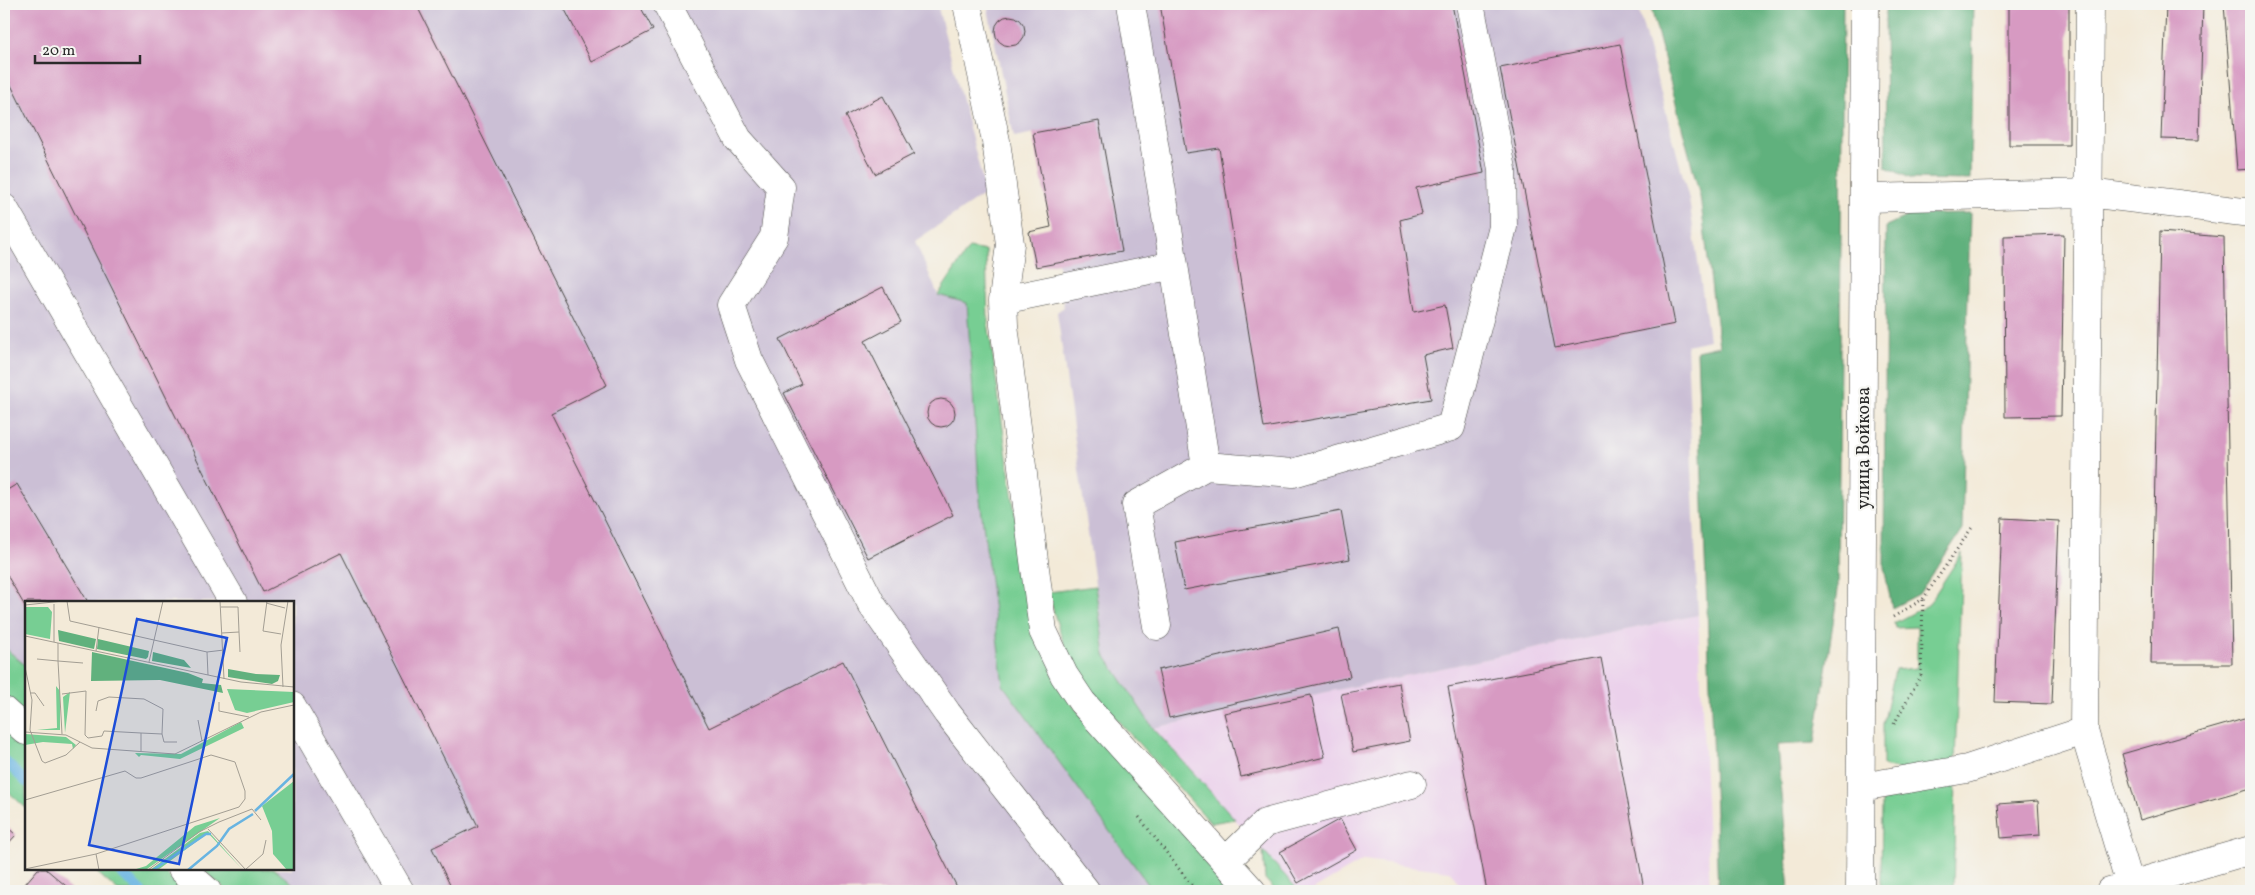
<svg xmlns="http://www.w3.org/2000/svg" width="2255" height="895" viewBox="0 0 2255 895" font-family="Vollkorn,serif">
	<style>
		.built { fill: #ebd1eb }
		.industrial { fill: #cbbfd5 }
		.green { fill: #77ce93; stroke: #517c5f }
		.forest { fill: #61b17d; stroke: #466e54 }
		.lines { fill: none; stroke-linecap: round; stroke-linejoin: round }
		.stream { stroke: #68b4e1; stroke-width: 10 }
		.building { fill: #d79ac2 }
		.minor-casing { stroke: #494845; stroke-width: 29 }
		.path { stroke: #494845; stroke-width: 3; stroke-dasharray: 1 4; stroke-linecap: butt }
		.minor { stroke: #fff; stroke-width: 28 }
		.labels { text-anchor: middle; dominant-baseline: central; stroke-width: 4.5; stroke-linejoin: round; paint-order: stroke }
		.street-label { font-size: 18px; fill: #2b2b2b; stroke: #f6f6f2 }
		.inset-river { fill: none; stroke: #68b4e1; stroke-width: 2.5 }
		.inset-road { fill: none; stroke: #a39e93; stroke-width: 1 }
		.view { fill: #1d4ed8; fill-opacity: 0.15; stroke: #1d4ed8; stroke-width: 2.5 }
		.inset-edge { fill: none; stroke: #2b2b2b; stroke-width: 2.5 }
	</style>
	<rect width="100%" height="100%" fill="#f6f6f2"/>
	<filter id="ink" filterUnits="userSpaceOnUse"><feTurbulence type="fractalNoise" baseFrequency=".02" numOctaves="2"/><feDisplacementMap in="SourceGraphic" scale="10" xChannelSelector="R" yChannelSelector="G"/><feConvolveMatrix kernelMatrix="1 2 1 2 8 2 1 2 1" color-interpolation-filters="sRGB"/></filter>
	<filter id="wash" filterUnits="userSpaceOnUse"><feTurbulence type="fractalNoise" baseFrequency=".0096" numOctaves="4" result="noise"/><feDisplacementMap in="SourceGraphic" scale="20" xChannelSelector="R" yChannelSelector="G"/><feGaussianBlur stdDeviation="1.12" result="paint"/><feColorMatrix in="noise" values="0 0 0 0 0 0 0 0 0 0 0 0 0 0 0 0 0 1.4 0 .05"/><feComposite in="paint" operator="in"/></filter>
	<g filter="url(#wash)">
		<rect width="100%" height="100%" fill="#f3ead8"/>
		<path class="built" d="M1698 615 1710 891H1464L1450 871 1364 860 1311 891H1299L1153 728Z"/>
		<path class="industrial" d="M4 4H937L986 193 915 241 938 295 967 303 980 499 1003 685 1153 891H302L274 869H292V602H26V666L4 647Z
			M987 4H1637L1689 199 1709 340 1687 345 1698 615 1153 728 1105 655 1057 312 1064 307 1058 263 1036 267 1029 232 1051 227 1034 133 1014 137Z"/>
		<path class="green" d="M969 248 986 251 988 322 1026 592 1059 689 1233 891H1153L1003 685 980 499 967 303 938 295Z
			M1962 553 1955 764 1913 773 1883 766V725L1895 670 1917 668V627L1895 628 1894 623 1928 605Z
			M1095 586 1105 655 1153 728 1235 819 1211 823 1088 688C1067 657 1057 629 1049 592Z
			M4 647 26 666V715L4 695Z
			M4 730 26 750V808L4 788Z
			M1956 780 1953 891H1888L1881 886 1882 802 1916 785Z
			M1263 851 1299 891H1276L1265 879Z
			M93 869H161L186 891H118Z
			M202 869H274L302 891H227Z"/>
		<path class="forest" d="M1650 4H1843L1838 590 1815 743 1777 745 1789 891H1718L1697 351 1719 346 1700 196Z
			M1885 4H1973L1970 180 1912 179 1886 167Z
			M1970 213 1962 530 1919 594 1892 608 1884 567 1886 226 1912 214Z"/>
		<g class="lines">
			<path class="stream" d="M4 760 26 782
				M117 869 141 891"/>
		</g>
		<g id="blocks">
			<path class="building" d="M4 4H416L607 385 551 413 709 728 843 661 959 891H453L432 848 478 826 341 553 263 592 4 71Z
				M562 4H639L653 30 592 62Z
				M1160 4H1452L1484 173 1416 188 1422 214 1400 220 1414 312 1445 305 1453 348 1423 355 1431 399 1264 428 1219 148 1186 153Z
				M2009 4H2069V145H2009Z
				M2166 4H2203L2199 140 2161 139Z
				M2224 4H2251V169L2237 170Z
				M995 31a15 15 0 1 1 30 0a15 15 0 1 1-30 0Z
				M1620 44 1675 324 1555 348 1500 68Z
				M883 96 914 154 875 174 845 116Z
				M1099 121 1122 251 1036 267 1029 232 1051 227 1033 133Z
				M2160 232 2224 237 2232 664H2151Z
				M2064 234 2061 416 2005 417 2004 236Z
				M883 287 901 322 865 341 953 515 868 558 784 393 802 384 780 339Z
				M927 413a14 14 0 1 1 28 0a14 14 0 1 1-28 0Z
				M17 484 88 602H26V608L4 570V492Z
				M1341 511 1350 559 1184 590 1175 542Z
				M2002 518 2059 521 2052 704 1995 702Z
				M1339 629 1350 677 1169 718 1158 670Z
				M1601 658 1644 889 1635 891H1487L1448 687Z
				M1399 683 1410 741 1353 752 1341 694Z
				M1311 695 1325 757 1241 777 1224 713Z
				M2251 717V788L2140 820 2122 754Z
				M2038 801 2040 835 2001 838 1998 804Z
				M1340 819 1357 850 1298 883 1280 852Z
				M4 824 16 835 4 848Z
				M38 869H46L72 891H19Z
				M2251 885V891H2231Z"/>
		</g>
	</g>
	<g filter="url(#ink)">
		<use href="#blocks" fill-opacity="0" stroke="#494845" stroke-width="1"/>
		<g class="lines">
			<defs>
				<path id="minor" d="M667 4 738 139 781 187 774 237 731 305 749 360 872 605 947 713 1086 891
					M967 4 996 141 1010 244 1003 300 1004 325 1043 631 1064 675 1082 702 1252 891
					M2090 4 2084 731 2130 885
					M1866 198 2088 193 2251 213
					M4 208 233 602
					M1003 300 1174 265 1131 4
					M1206 466 1293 473 1451 427 1503 227 1502 169 1470 4
					M1157 626 1136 505 1206 466 1174 265
					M292 706 400 891
					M4 711 26 731
					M1861 787 1967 769 2084 731
					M1226 861 1265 823 1412 784
					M182 869 207 891
					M1860 891 1865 4
					M2110 891 2251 850"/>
			</defs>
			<use href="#minor" class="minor-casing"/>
			<path class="path" d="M1893 617 1923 599 1973 526
				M1894 724 1921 675 1923 599
				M1139 817 1196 891"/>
			<use href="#minor" class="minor"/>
		</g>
	</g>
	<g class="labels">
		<g class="street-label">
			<text transform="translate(1864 448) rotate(-90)">улица Войкова</text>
		</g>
	</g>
	<g transform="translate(25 601)">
		<rect width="269" height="269" fill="#f3ead8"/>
		<path d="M0 6H23L27 11 25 38 0 33ZM31 85 35 90V129H12L32 127ZM202 88 269 91V101L222 112 210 109ZM45 91 40 132 38 96ZM216 121 219 127 155 158 116 154 114 156 110 152 156 153ZM0 133 41 136 51 144 48 148 47 143 18 141 0 144ZM269 180V269H262L248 253 247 230 237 205ZM195 217 122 268 108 269 121 265 170 225ZM183 230 217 268 183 232 133 269H125L175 232Z" fill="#77ce93"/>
		<path d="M33 29 71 38 69 48 34 40ZM73 38 124 50 123 56 121 58 72 48ZM67 51 163 72 178 78 177 82 196 84 198 92 135 79 66 80ZM128 51 159 59 166 67 127 60ZM203 68 231 73 255 74 253 80 247 83 203 76Z" fill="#61b17d"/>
		<path class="inset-river" d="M230 210 269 173M128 269 181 233H186M163 269 192 245 204 228 228 213"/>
		<path class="inset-road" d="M42 0 45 20 182 51 199 49M195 0 199 78M242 0 238 30 256 33M241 2 260 7M29 3V41M0 4 38 0M196 6H213L214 31M197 32 214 31 215 51M0 35 216 81 269 86M33 42V60L58 62M71 50 74 26M182 51 183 74M12 58 33 60 37 133M124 61 138 0M0 66 7 99 5 129 17 160 20 162 41 154 55 141M258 86 256 44 263 0M5 92H10L19 105M37 93 61 90 60 134 63 137 77 135 79 130 116 132V150M194 101V110L224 116M71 110 73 100 84 96 119 98 138 108 137 133M173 119 177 140M0 131 41 134 67 147 150 153 236 111 269 104M116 132 137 133 139 141H152M0 199 100 170 111 177H116L186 154 210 161 220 190V198L214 206 71 253 0 268M183 228 221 269M71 253 74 269M123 269 174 231 194 221 227 208 236 219M220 269 238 253 241 239"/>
		<path class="view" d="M112 18 202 37 154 263 64 244Z"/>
		<rect width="269" height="269" class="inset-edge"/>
	</g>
	<rect width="2255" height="895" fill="none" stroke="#f6f6f2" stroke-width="20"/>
	<path d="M35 55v8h105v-8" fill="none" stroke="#2b2b2b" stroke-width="2.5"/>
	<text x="42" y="55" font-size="15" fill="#2b2b2b" stroke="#f6f6f2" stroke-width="4" paint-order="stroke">20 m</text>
</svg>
